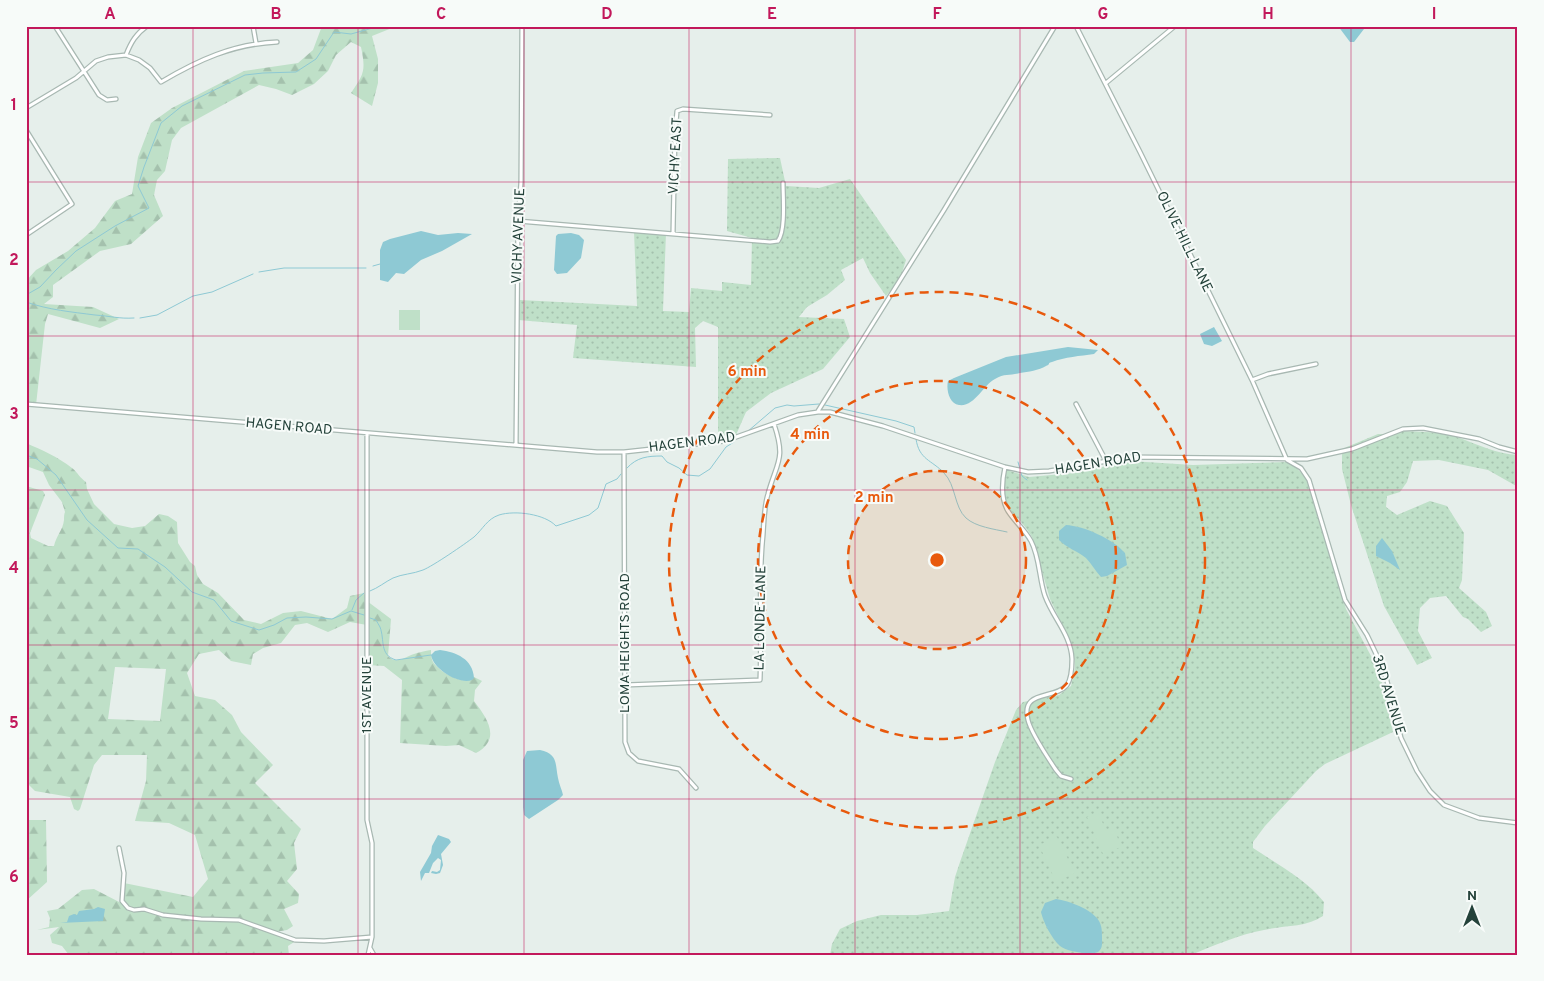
<svg xmlns="http://www.w3.org/2000/svg" width="1544" height="981" viewBox="0 0 1544 981" font-family="Overpass,sans-serif">
	<style>
		.grass { fill: url(#grass-dots) }
		.forest { fill: url(#forest-firs); fill-rule: evenodd }
		.park { fill: #bfe0c8 }
		.water { fill: #8ec9d4 }
		.lines { fill: none; stroke-linecap: round; stroke-linejoin: round }
		.stream { stroke: #8ec9d4; stroke-width: 1 }
		.minor-casing { stroke: #a8b8b2; stroke-width: 5.5 }
		.minor { stroke: #fff; stroke-width: 3 }
		.grid { fill: none; stroke: #c2185b; stroke-width: 1; stroke-opacity: 0.55 }
		.ring { fill: none; stroke: #e8590c; stroke-width: 2.5; stroke-dasharray: 9 6 }
		.labels { text-anchor: middle; dominant-baseline: central; stroke-width: 4; stroke-linejoin: round; paint-order: stroke }
		.street-label { font-size: 14px; fill: #24423a; stroke: #f7fbf9 }
		.centre { fill: #e8590c; stroke: #f7fbf9; stroke-width: 2.5 }
		.ring-label { font-size: 15px; text-anchor: middle; font-weight: bold; fill: #e8590c; stroke: #f7fbf9; stroke-width: 4; stroke-linejoin: round; paint-order: stroke }
		.neatline { fill: none; stroke: #c2185b; stroke-width: 2 }
		.grid-label { font-size: 16px; text-anchor: middle; font-weight: bold; fill: #c2185b }
	</style>
	<defs>
		<pattern id="grass-dots" width="8" height="8" patternUnits="userSpaceOnUse" patternTransform="scale(1.25)"><rect width="8" height="8" fill="#bfe0c8"/><path d="M2 2h.1M6 6h.1" fill="none" stroke="#a4c1ad" stroke-width="1.8" stroke-linecap="round"/></pattern>
		<pattern id="forest-firs" width="22" height="20" patternUnits="userSpaceOnUse" patternTransform="scale(1.25)"><rect width="22" height="20" fill="#bfe0c8"/><path d="M5 1l3.5 6h-7zM16 11l3.5 6h-7z" fill="#a4c1ad"/></pattern>
	</defs>
	<rect width="100%" height="100%" fill="#e6efeb"/>
	<path class="grass" d="M780 158 786 186 819 188 850 179 906 260 900 279 886 296 870 273 863 258 841 270 845 280 827 295 807 307 799 317 844 319 850 337 823 369 771 393 746 412 736 435 718 437V327L703 321 695 328 696 367 573 358 577 325 518 320 520 300 637 306 634 232 666 233 663 311 689 312 691 288 722 291V282L751 285 752 238 727 231 728 159Z
		M1401 431C1420 432 1439 431 1457 437 1477 444 1496 454 1518 455V487L1488 470 1439 460 1413 461 1407 482 1400 492 1387 496 1386 507 1397 515 1430 501 1447 506 1464 533 1462 580 1459 588 1486 612 1492 626 1481 632 1468 619 1463 617 1446 596 1430 598 1420 608 1418 631 1432 658 1417 665 1384 606 1351 505 1342 469V449L1378 434H1396Z
		M1130 461 1193 465 1288 462 1292 463 1306 478 1346 609 1379 671 1393 732 1325 764 1316 771 1265 826 1253 842V848C1277 864 1306 879 1324 902L1323 916C1305 928 1284 925 1264 930 1238 935 1215 945 1191 955H830L832 944 840 929 857 921 881 915H917L949 911 955 877 960 862 995 762 1016 710 1023 702 1059 695 1071 686 1075 668 1074 654 1068 637 1050 599 1032 537C1016 510 994 508 1007 470L1029 477 1074 473Z"/>
	<path class="forest" d="M322 26H397L372 36 378 59V83L372 106 351 93C364 74 366 71 361 47L351 42 336 55 328 71 314 84 292 95 276 89 259 85 181 128 172 140 165 171 157 180 154 195 163 216 131 244 100 251 53 285V297L44 304 93 307 119 319 100 328 48 314 45 324 36 405 26 404V281L36 270 68 251 95 228 115 201 132 194 138 157 151 123 172 108 244 71 298 63 313 50Z
		M26 443C42 450 58 457 72 468 78 473 80 478 86 482L87 489 94 504 114 524 132 528 145 526 159 514 168 516 177 522 178 543 190 562 195 566 197 575 203 584 218 593 244 620 261 624 283 613 301 611 332 619 347 608 350 596 364 593 367 601 391 619 388 656C396 665 405 657 414 654 419 652 425 651 431 650 431 654 431 658 433 662 440 672 464 687 474 677L482 681 475 690 474 701C487 718 502 739 476 753L459 745 446 746 400 743 402 680 384 666 367 665V625L350 622 328 632 307 623 295 625 281 643 263 648 253 654 251 665 231 661 219 650 199 654 187 673 195 696 215 700 232 715 241 732 273 765 255 783 301 829 294 843 297 869 287 881 299 894 298 903 284 909 293 926 287 930 275 932 294 942 288 946 289 955H69L62 946 52 943 50 935 59 927 37 930 49 927 50 918 47 911 58 909 82 890 94 889 123 904 124 883 193 897 208 879 195 835 169 823 135 821 146 781 147 755H102L94 765 80 809 78 811 74 809 70 797 35 791 26 782V486L43 491 45 495 30 533 31 538 48 546H54C56 536 63 530 64 520 64 517 64 514 65 512L62 502 49 485 43 472 26 466ZM115 667 166 669 160 721 108 719Z
		M26 820H46L47 882 26 901Z"/>
	<path class="park" d="M399 310H420V330H399Z
		M1098 812 1106 831 1114 828 1121 847 1103 854 1087 817Z
		M1057 837 1075 873 1056 882 1039 845Z"/>
	<path class="water" d="M1338 26H1362L1364 29 1354 42H1350Z
		M421 231 438 235 458 233 472 234 442 251 421 260 404 274 396 273 388 282 380 280V250L383 242 390 239Z
		M571 233 579 235 584 240 581 258 567 273 557 274 554 270 556 236 558 234Z
		M1214 327 1222 341 1212 346 1204 344 1200 334Z
		M1068 347 1098 350 1094 354C1080 356 1065 357 1052 362 1046 364 1052 363 1046 366 1039 370 1028 372 1020 373 1010 376 1005 373 995 379 983 385 975 407 959 405 949 404 946 389 948 381L954 378 1006 357Z
		M1066 525C1084 526 1113 539 1125 553L1127 565 1107 576 1101 577C1095 571 1092 564 1086 558 1077 551 1067 548 1059 540V531Z
		M1382 538 1392 551 1400 570 1390 563 1376 556V546Z
		M440 650C456 652 473 659 474 678L472 680C459 685 433 669 431 655L435 651Z
		M540 750C558 754 555 763 558 778 559 784 562 790 563 795L558 800 529 819 524 815 523 807V760L527 751Z
		M438 835 449 839 451 842 441 854 443 865 440 873 436 874 431 873 432 871 437 872 440 870 441 860 438 858 433 863 429 873H425L421 881 420 872 431 853 432 846Z
		M1056 899C1069 901 1092 909 1099 921 1102 926 1102 932 1102 937 1102 943 1103 948 1098 952 1091 955 1067 952 1060 946 1052 939 1043 922 1041 912L1045 903Z
		M98 907 105 909 103 921 60 923 67 922 69 916 74 914 77 915 79 911 94 909Z"/>
	<g class="lines">
		<path class="stream" d="M373 266 380 264
			M259 272 284 268H366
			M26 295 40 287 56 270 76 251 115 226 149 208 138 186 144 167 161 123 182 106 245 75 263 73 296 72 316 59 334 32 351 34 380 26
			M26 302C49 310 72 312 95 315 110 316 119 319 134 318
			M140 318 157 315 193 296 212 292 253 274
			M825 405 896 421 914 427 915 433
			M747 432 775 408 787 405 794 406 819 404
			M916 439C919 460 932 460 944 473 956 485 954 507 966 518 976 527 994 529 1007 532
			M26 455 37 459 56 475 87 520 118 548 138 549 165 567 192 592 214 600 231 621 259 630 274 625 287 618 306 617 332 619 351 611 364 615
			M1018 462 1022 476 1027 480
			M627 468C637 457 648 456 662 456L667 462 679 468 687 475 699 476 710 469 726 447 734 442
			M370 591C378 588 385 582 393 578 402 574 413 574 423 570 433 566 465 544 474 537 483 529 487 519 499 515 515 510 545 514 556 526L589 515 598 508 606 484 617 479 621 474
			M352 610 356 600 364 593
			M370 618 376 620C377 622 379 625 380 627 385 640 379 655 396 660L431 655"/>
		<defs>
			<path id="minor" d="M55 26 99 95 107 100 116 99
				M253 26 256 43
				M1076 26 1140 152 1252 380 1287 460 1301 468 1309 480 1345 600 1367 635 1379 660 1387 681 1401 738 1417 771 1430 791 1444 805 1479 818 1518 823
				M126 55C131 42 136 34 147 26
				M1106 83 1175 26
				M26 108 76 78 96 61 108 57 126 55 139 60 150 68 161 82C198 60 233 44 277 42
				M26 130 72 204 26 235
				M518 221 770 242 778 241C786 230 783 197 783 183
				M673 233 675 134 677 111 683 109 770 115
				M1252 380 1268 374 1316 364
				M26 404 597 452H624L725 441 798 415 818 412H830L883 426 1005 467 1028 472 1049 471 1131 457 1307 459 1352 449 1403 429 1423 428 1479 439 1499 447 1518 452
				M1076 404 1106 461
				M818 411 944 210 1055 26
				M367 434V820L372 843V937L368 955
				M516 445 518 221 521 182 522 26
				M624 452 625 742 629 753 638 761 679 769 696 788
				M1005 467C1002 481 1000 498 1008 511 1015 522 1025 530 1031 541 1040 558 1039 579 1045 596 1053 618 1071 635 1072 659 1072 666 1072 678 1067 685 1055 700 1020 689 1028 720 1031 733 1048 758 1056 770L1061 776 1071 779
				M625 685 760 680C762 632 758 583 763 535 764 521 764 507 768 494 777 461 786 460 774 424
				M119 848 124 873 122 901 128 908 134 910 144 909 163 915 201 919 239 920 295 940 324 941 372 937
				M370 948 374 955"/>
		</defs>
		<use href="#minor" class="minor-casing"/>
		<use href="#minor" class="minor"/>
	</g>
	<path class="grid" d="M193 26V955M358 26V955M524 26V955M689 26V955M855 26V955M1020 26V955M1186 26V955M1351 26V955M26 182H1518M26 336H1518M26 490H1518M26 645H1518M26 799H1518"/>
	<circle cx="937" cy="560" r="89" fill="#e8590c" fill-opacity=".12"/>
	<g class="ring">
		<circle cx="937" cy="560" r="89"/>
		<circle cx="937" cy="560" r="179"/>
		<circle cx="937" cy="560" r="268"/>
	</g>
	<g class="labels">
		<g class="street-label">
			<text transform="translate(676 156) rotate(-87)">VICHY EAST</text>
			<text transform="translate(519 236) rotate(-88)">VICHY AVENUE</text>
			<text transform="translate(1184 242) rotate(64)">OLIVE HILL LANE</text>
			<text transform="translate(289 427) rotate(5)">HAGEN ROAD</text>
			<text transform="translate(692 443) rotate(-7)">HAGEN ROAD</text>
			<text transform="translate(1098 464) rotate(-9)">HAGEN ROAD</text>
			<text transform="translate(761 618) rotate(-89)">LA LONDE LANE</text>
			<text transform="translate(625 643) rotate(-90)">LOMA HEIGHTS ROAD</text>
			<text transform="translate(367 695) rotate(-90)">1ST AVENUE</text>
			<text transform="translate(1388 695) rotate(73)">3RD AVENUE</text>
		</g>
	</g>
	<circle cx="937" cy="560" r="8" class="centre"/>
	<g class="ring-label">
		<text x="747" y="376">6 min</text>
		<text x="810" y="439">4 min</text>
		<text x="874" y="502">2 min</text>
	</g>
	<rect width="1544" height="981" fill="none" stroke="#f7fbf9" stroke-width="55"/>
	<g transform="translate(1472 908)" stroke="#f7fbf9" stroke-width="4" paint-order="stroke">
	<path d="M0-4L9 19L0 12L-9 19Z" fill="#24423a"/>
	<text y="-8" font-size="14" font-weight="bold" text-anchor="middle" fill="#24423a">N</text>
	</g>
	<rect x="28" y="28" width="1488" height="926" class="neatline"/>
	<g class="grid-label">
		<text x="110" y="19">A</text>
		<text x="276" y="19">B</text>
		<text x="441" y="19">C</text>
		<text x="607" y="19">D</text>
		<text x="772" y="19">E</text>
		<text x="937" y="19">F</text>
		<text x="1103" y="19">G</text>
		<text x="1268" y="19">H</text>
		<text x="1434" y="19">I</text>
		<text x="14" y="110">1</text>
		<text x="14" y="265">2</text>
		<text x="14" y="419">3</text>
		<text x="14" y="573">4</text>
		<text x="14" y="728">5</text>
		<text x="14" y="882">6</text>
	</g>
</svg>
